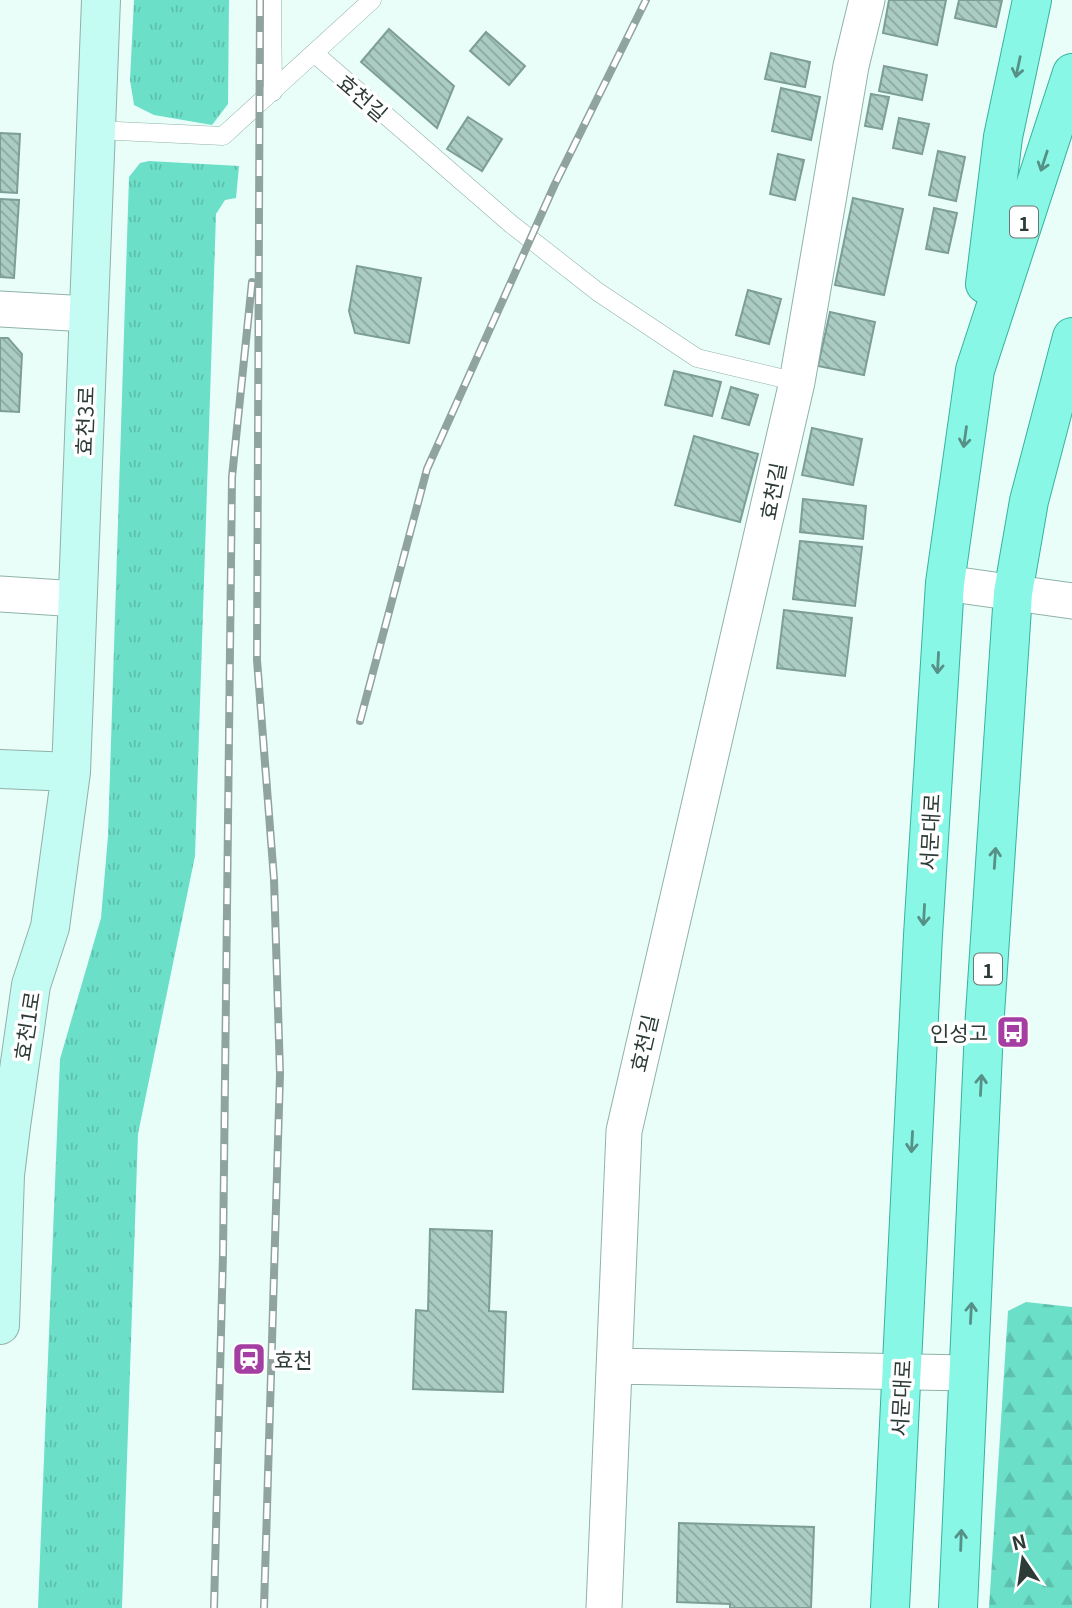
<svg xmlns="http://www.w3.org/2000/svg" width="1072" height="1608" viewBox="0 0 1072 1608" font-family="Georgia,'Noto Sans KR',serif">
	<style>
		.grass { fill: url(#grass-tufts) }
		.forest { fill: url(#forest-firs) }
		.building { fill: url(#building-back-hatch); stroke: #7d9e96; stroke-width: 2 }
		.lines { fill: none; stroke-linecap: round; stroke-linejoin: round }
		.lane-casing { stroke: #90b1a9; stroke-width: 19 }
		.street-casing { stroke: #90b1a9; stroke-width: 37 }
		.secondary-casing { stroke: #90b1a9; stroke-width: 40 }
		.primary-casing { stroke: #36b29e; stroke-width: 40 }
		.lane { stroke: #fff; stroke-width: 18 }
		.street { stroke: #fff; stroke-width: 35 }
		.secondary { stroke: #c4fbf2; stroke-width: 38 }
		.primary { stroke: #89f7e6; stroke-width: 38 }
		.rail-casing { stroke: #91a39e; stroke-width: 8 }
		.rail { stroke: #fff; stroke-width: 5; stroke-dasharray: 16; stroke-linecap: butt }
		.oneway { stroke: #569086 }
		.labels { text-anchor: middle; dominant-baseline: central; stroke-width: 7; stroke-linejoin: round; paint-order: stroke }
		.shield { fill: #fff; stroke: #6c7673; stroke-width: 2 }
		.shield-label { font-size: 19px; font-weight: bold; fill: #2d3b37 }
		.street-label { font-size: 21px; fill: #2d3b37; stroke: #fff }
		.poi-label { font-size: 21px; fill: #2d3b37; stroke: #fff; text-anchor: end }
	</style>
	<defs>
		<pattern id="grass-tufts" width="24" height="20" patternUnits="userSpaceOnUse" patternTransform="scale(1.75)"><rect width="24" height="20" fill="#6bdfc8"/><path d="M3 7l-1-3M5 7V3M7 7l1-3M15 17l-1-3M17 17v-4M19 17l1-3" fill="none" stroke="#5dc0ac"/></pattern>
		<pattern id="forest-firs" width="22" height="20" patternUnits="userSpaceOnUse" patternTransform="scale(1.75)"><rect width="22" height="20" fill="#6bdfc8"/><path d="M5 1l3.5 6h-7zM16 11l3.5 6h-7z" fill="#5dc0ac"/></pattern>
		<pattern id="building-back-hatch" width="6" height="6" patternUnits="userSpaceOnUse" patternTransform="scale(1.75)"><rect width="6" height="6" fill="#aaccc3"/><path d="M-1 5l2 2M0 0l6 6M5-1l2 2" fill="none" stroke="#8ba79f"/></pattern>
	</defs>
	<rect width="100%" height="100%" fill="#e9fef9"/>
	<path class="grass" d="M134 0H229L228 104 212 125 154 115 134 105 130 80Z
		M149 161 239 166 236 198 225 200 216 214 195 856 138 1134 122 1608H38L60 1059 101 918 108 836 129 177 140 163Z"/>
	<path class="forest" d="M1026 1302 1072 1307V1608H989L1008 1311Z"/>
	<path class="building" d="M889 0H946L937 45 883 33Z
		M959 0H1002L996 27 955 18Z
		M389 29 454 86 437 128 361 62Z
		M486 32 525 66 509 85 470 51Z
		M771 53 810 62 805 87 765 79Z
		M884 66 927 75 922 100 879 91Z
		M781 88 820 97 811 140 772 131Z
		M871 94 889 97 882 129 865 126Z
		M468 117 502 139 482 171 447 149Z
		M899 118 929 124 922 154 893 148Z
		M0 133 20 134 17 193 0 192Z
		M938 151 965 157 956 201 929 195Z
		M778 154 804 160 795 200 770 194Z
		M853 198 903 209 884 295 835 285Z
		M0 199 19 200 14 278 0 277Z
		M934 208 957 213 948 253 926 249Z
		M357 266 421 278 409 343 355 333 349 311Z
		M748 290 781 299 769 344 736 335Z
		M830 312 875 322 864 375 818 366Z
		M0 338H8L22 354 19 412 0 411Z
		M674 371 721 382 712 416 665 405Z
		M731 387 758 395 749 425 722 418Z
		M812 428 862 439 853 485 802 475Z
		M694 436 758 454 740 522 675 505Z
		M803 499 866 506 863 539 800 532Z
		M800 541 862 547 855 606 793 599Z
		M784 610 852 618 845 676 777 668Z
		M430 1229 492 1231 489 1311 506 1312 503 1392 413 1389 416 1310 428 1311Z
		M679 1523 814 1527 811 1608H730V1604L677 1602Z"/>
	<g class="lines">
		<defs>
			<path id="lane" d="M272 0 273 92
				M314 53 511 224 598 292 697 358 797 382
				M96 130 223 136 372 0"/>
			<path id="street" d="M0 309 88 314
				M945 583 1072 601
				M0 594 78 599
				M614 1366 967 1373
				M604 1608 624 1131 797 382 851 66 867 0"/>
			<path id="secondary" d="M0 769 71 772
				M0 1325 5 1175 11 1126 31 985 50 927 71 772 101 0"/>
			<path id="primary" d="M985 284 1003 137 1032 0
				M890 1608 923 935 945 583 975 370 1072 73
				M958 1608 984 1029 1013 593 1029 501 1072 337"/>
		</defs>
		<use href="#lane" class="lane-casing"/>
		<use href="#street" class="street-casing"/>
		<use href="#secondary" class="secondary-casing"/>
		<use href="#primary" class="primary-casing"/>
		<use href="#lane" class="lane"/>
		<use href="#street" class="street"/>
		<use href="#secondary" class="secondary"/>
		<use href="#primary" class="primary"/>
		<defs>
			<path id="rail" d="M260 0 257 660 274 879 280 1074 264 1608
				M360 721 427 469 555 184 646 0
				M214 1608 223 1254 232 477 252 282"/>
		</defs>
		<use href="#rail" class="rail-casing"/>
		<use href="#rail" class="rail"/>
	</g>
	<defs><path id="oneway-shaft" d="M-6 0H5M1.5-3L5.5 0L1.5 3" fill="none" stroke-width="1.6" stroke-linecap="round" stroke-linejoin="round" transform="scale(1.75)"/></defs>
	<g class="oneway">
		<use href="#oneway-shaft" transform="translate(1018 67) rotate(102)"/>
		<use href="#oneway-shaft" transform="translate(1044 161) rotate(108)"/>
		<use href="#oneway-shaft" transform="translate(965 437) rotate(98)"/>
		<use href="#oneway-shaft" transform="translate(938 663) rotate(93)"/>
		<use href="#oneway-shaft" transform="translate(995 858) rotate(-86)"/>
		<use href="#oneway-shaft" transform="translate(924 915) rotate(93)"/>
		<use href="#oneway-shaft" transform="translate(981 1085) rotate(-87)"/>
		<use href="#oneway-shaft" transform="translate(912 1142) rotate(93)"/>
		<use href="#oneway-shaft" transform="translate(971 1313) rotate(-87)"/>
		<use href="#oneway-shaft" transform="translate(961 1540) rotate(-88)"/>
	</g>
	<defs>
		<symbol id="bus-square" viewBox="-11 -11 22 22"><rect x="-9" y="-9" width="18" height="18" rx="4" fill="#a43ea2" stroke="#fff"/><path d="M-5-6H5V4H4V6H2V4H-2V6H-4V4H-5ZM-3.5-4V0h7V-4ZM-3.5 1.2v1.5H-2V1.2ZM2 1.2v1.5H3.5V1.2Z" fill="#fff"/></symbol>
		<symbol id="station-square" viewBox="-11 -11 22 22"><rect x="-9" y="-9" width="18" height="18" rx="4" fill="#a43ea2" stroke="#fff"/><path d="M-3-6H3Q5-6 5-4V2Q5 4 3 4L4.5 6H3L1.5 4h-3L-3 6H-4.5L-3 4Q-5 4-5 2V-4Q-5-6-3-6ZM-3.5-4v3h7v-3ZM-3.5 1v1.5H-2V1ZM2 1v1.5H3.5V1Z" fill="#fff"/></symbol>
	</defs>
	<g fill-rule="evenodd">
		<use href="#bus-square" x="994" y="1013" width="38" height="38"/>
		<use href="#station-square" x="230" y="1340" width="38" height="38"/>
	</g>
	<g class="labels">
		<g class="shield">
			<rect x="1010" y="206.5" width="28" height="31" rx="5"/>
			<rect x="974" y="953.5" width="28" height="31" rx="5"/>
		</g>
		<g class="shield-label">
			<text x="1024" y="222">1</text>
			<text x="988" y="969">1</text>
		</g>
		<g class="street-label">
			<text transform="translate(363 97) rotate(41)">효천길</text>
			<text transform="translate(84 421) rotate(-88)">효천3로</text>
			<text transform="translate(772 491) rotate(-79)">효천길</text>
			<text transform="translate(929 832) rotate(-87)">서문대로</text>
			<text transform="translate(26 1026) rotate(-81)">효천1로</text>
			<text transform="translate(643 1043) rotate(-77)">효천길</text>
			<text transform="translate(900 1398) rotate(-87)">서문대로</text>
		</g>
		<g class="poi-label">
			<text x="988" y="1032">인성고</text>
			<text x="274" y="1359" text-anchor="start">효천</text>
		</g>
	</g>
	<g transform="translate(1023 1559) rotate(347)" stroke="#ffffff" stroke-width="5" paint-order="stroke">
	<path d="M0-5L12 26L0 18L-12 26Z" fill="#2d3b37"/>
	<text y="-10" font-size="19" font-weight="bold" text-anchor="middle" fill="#2d3b37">N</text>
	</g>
</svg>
